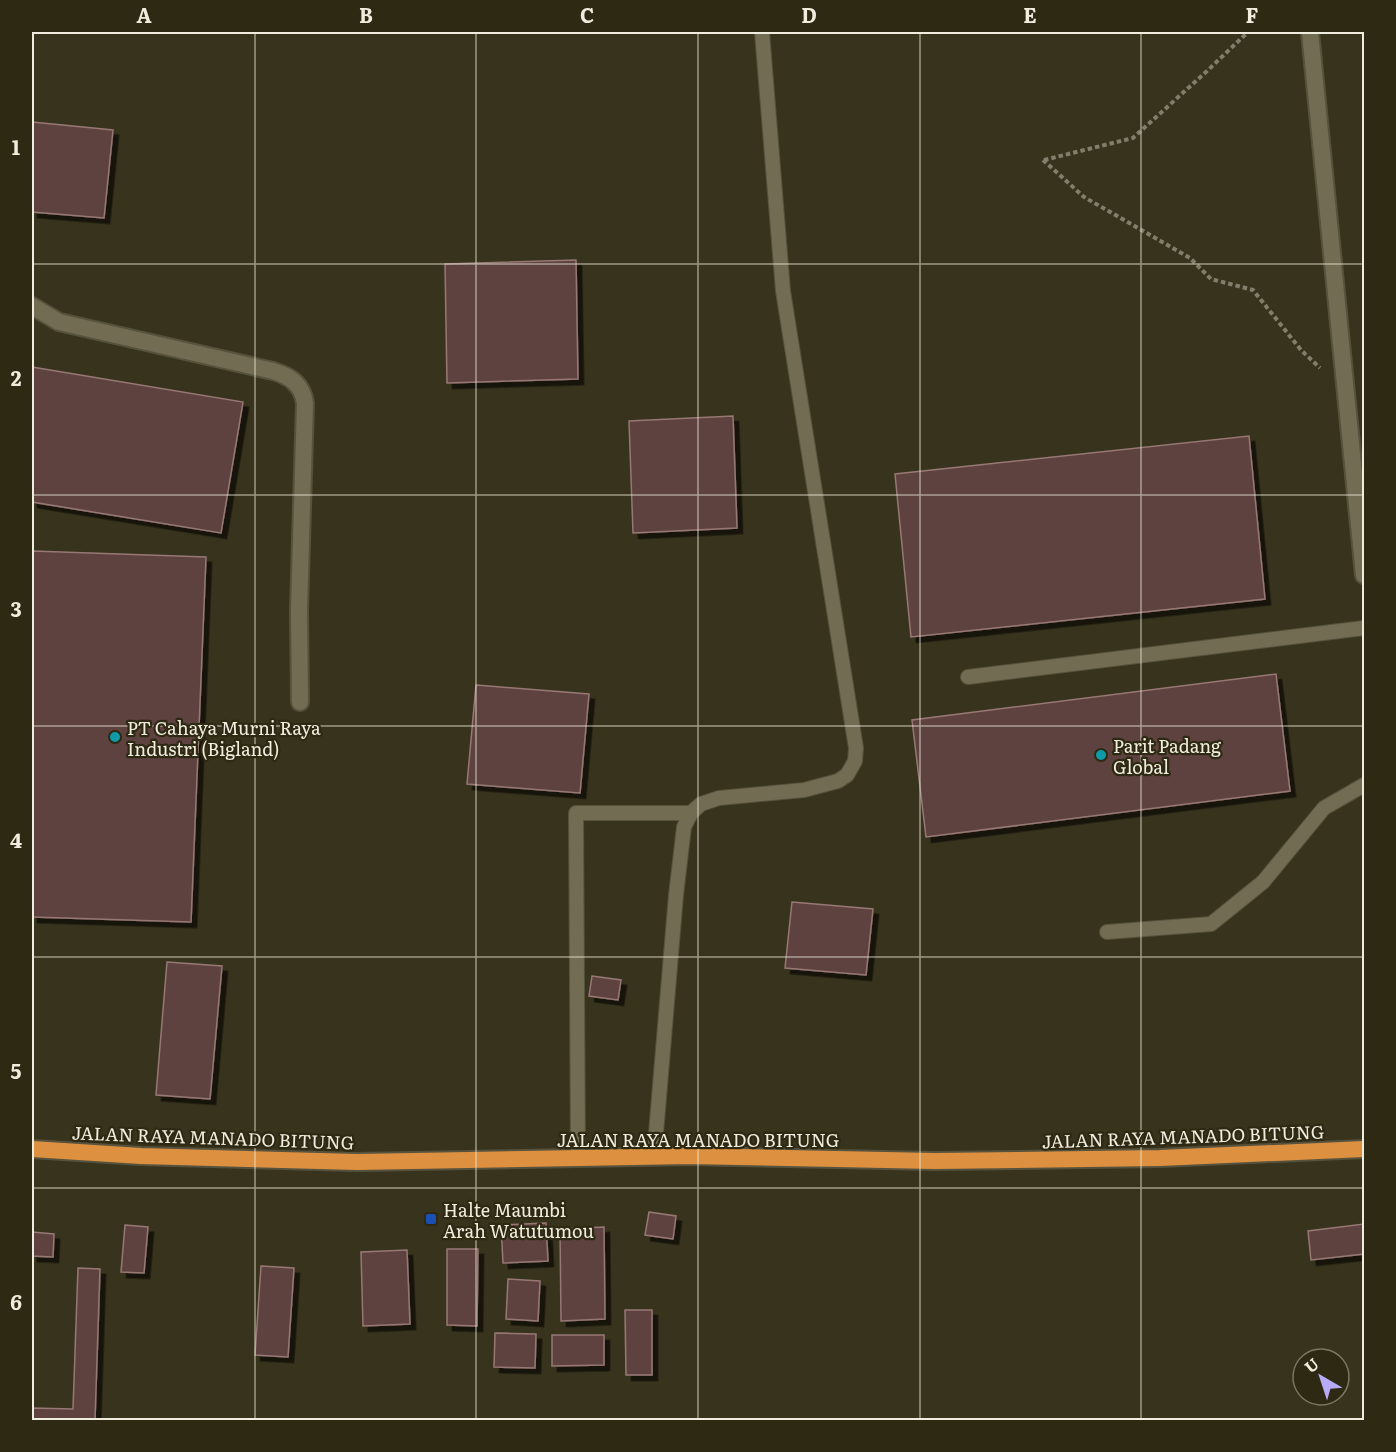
<svg xmlns="http://www.w3.org/2000/svg" width="1396" height="1452" viewBox="0 0 1396 1452" font-family="Literata,serif">
	<style>
		.building { fill: #5d423f; stroke: #977875; stroke-width: 1.5; filter: url(#shadow) }
		.lines { fill: none; stroke-linecap: round; stroke-linejoin: round }
		.service-casing { stroke: #56523d; stroke-width: 16 }
		.minor-casing { stroke: #56523d; stroke-width: 20 }
		.trunk-casing { stroke: #56523d; stroke-width: 20 }
		.path { stroke: #827e6b; stroke-width: 4; stroke-dasharray: 4.5 3; stroke-linecap: butt }
		.service { stroke: #726c53; stroke-width: 14 }
		.minor { stroke: #726c53; stroke-width: 16 }
		.trunk { stroke: #dc9040; stroke-width: 16 }
		.grid { fill: none; stroke: #f0eddf; stroke-width: 1.5; stroke-opacity: 0.55 }
		.culture-dot { fill: #0f9aa8; stroke: #2e2912; stroke-width: 2 }
		.transit-dot { fill: #1a4fb4; stroke: #2e2912; stroke-width: 2 }
		.labels { text-anchor: middle; dominant-baseline: central; stroke-width: 4.5; stroke-linejoin: round; paint-order: stroke }
		.poi-label { font-size: 18px; fill: #f0eddf; stroke: #2e2912; text-anchor: start }
		.street-label { font-size: 18px; fill: #f0eddf; stroke: #2e2912 }
		.neatline { fill: none; stroke: #f0eddf; stroke-width: 2 }
		.grid-label { font-size: 20px; text-anchor: middle; font-weight: bold; fill: #f0eddf }
	</style>
	<defs>
		<filter id="shadow"><feDropShadow dx="5.5" dy="5.5" stdDeviation="0" flood-color="#0009"/></filter>
	</defs>
	<rect width="100%" height="100%" fill="#38331c"/>
	<path class="building" d="M32 122 113 130 104 218 32 212Z
		M576 260 578 379 447 383 445 264Z
		M32 367 243 402 221 533 32 502Z
		M733 416 737 528 633 533 629 421Z
		M1249 436 1265 599 911 637 895 474Z
		M32 551 206 557 191 922 32 917Z
		M1276 674 1290 791 926 837 912 720Z
		M476 685 589 694 580 793 467 784Z
		M792 902 873 909 866 975 785 968Z
		M167 962 222 966 210 1099 156 1095Z
		M592 976 621 980 618 1000 589 996Z
		M649 1212 676 1216 673 1239 645 1235Z
		M546 1223 548 1261 503 1263 501 1225Z
		M1364 1224V1254L1311 1260 1308 1231Z
		M125 1225 148 1227 144 1273 121 1272Z
		M604 1227 605 1319 561 1321 560 1229Z
		M32 1232 54 1234 53 1257 32 1256Z
		M447 1249H478L477 1326 447 1325Z
		M407 1250 410 1324 363 1326 361 1252Z
		M261 1266 294 1268 288 1357 255 1355Z
		M78 1268 100 1269 95 1420H32V1408L73 1409Z
		M508 1279 540 1281 538 1321 506 1319Z
		M625 1310H652V1375H626Z
		M495 1333 536 1334 535 1368 494 1367Z
		M552 1335H604V1365L552 1366Z"/>
	<g class="lines">
		<defs>
			<path id="service" d="M968 677 1364 628
				M1107 932 1211 924 1263 882 1324 808 1364 785
				M654 1157 676 895 684 827 691 813 701 804 719 798 804 790 838 781 847 775 855 761 856 748 783 291 762 32
				M578 1158 576 813H691"/>
			<path id="minor" d="M1310 32 1364 575
				M32 306 59 322 273 371C290 376 302 384 305 403L299 610 300 702"/>
			<path id="trunk" d="M32 1149 141 1156 357 1162 690 1156 934 1161 1160 1158 1364 1149"/>
		</defs>
		<use href="#service" class="service-casing"/>
		<use href="#minor" class="minor-casing"/>
		<use href="#trunk" class="trunk-casing"/>
		<path class="path" d="M1043 160 1084 197 1190 258 1211 279 1253 290 1301 350 1320 368
			M1044 160 1133 138 1207 71 1248 32"/>
		<use href="#service" class="service"/>
		<use href="#minor" class="minor"/>
		<use href="#trunk" class="trunk"/>
	</g>
	<path class="grid" d="M255 32V1420M476 32V1420M698 32V1420M920 32V1420M1141 32V1420M32 264H1364M32 495H1364M32 726H1364M32 957H1364M32 1188H1364"/>
	<g class="culture-dot">
		<circle cx="115" cy="737" r="6"/>
		<circle cx="1101" cy="755" r="6"/>
	</g>
	<rect class="transit-dot" x="425" y="1213" width="12" height="12" rx="3"/>
	<g class="labels">
		<g class="poi-label">
			<text x="127" y="727">PT Cahaya Murni Raya<tspan x="127" dy="21">Industri (Bigland)</tspan></text>
			<text x="1113" y="745">Parit Padang<tspan x="1113" dy="21">Global</tspan></text>
			<text x="443" y="1209">Halte Maumbi<tspan x="443" dy="21">Arah Watutumou</tspan></text>
		</g>
		<g class="street-label">
			<text transform="translate(1183 1136) rotate(-2)">JALAN RAYA MANADO BITUNG</text>
			<text transform="translate(213 1137) rotate(2)">JALAN RAYA MANADO BITUNG</text>
			<text x="698" y="1139">JALAN RAYA MANADO BITUNG</text>
		</g>
	</g>
	<rect width="1396" height="1452" fill="none" stroke="#2e2912" stroke-width="66"/>
	<g transform="translate(1321 1377) rotate(321)"><circle r="28" fill="#2e2912" stroke="#7c7764" stroke-width="1.5"/>
	<path d="M0-4.5L10 22L0 15L-10 22Z" fill="#b7abf8"/>
	<text y="-9" font-size="16" font-weight="bold" text-anchor="middle" fill="#f0eddf">U</text>
	</g>
	<rect x="33" y="33" width="1330" height="1386" class="neatline"/>
	<g class="grid-label">
		<text x="144" y="23">A</text>
		<text x="366" y="23">B</text>
		<text x="587" y="23">C</text>
		<text x="809" y="23">D</text>
		<text x="1030" y="23">E</text>
		<text x="1252" y="23">F</text>
		<text x="16" y="155">1</text>
		<text x="16" y="386">2</text>
		<text x="16" y="617">3</text>
		<text x="16" y="848">4</text>
		<text x="16" y="1079">5</text>
		<text x="16" y="1310">6</text>
	</g>
</svg>
